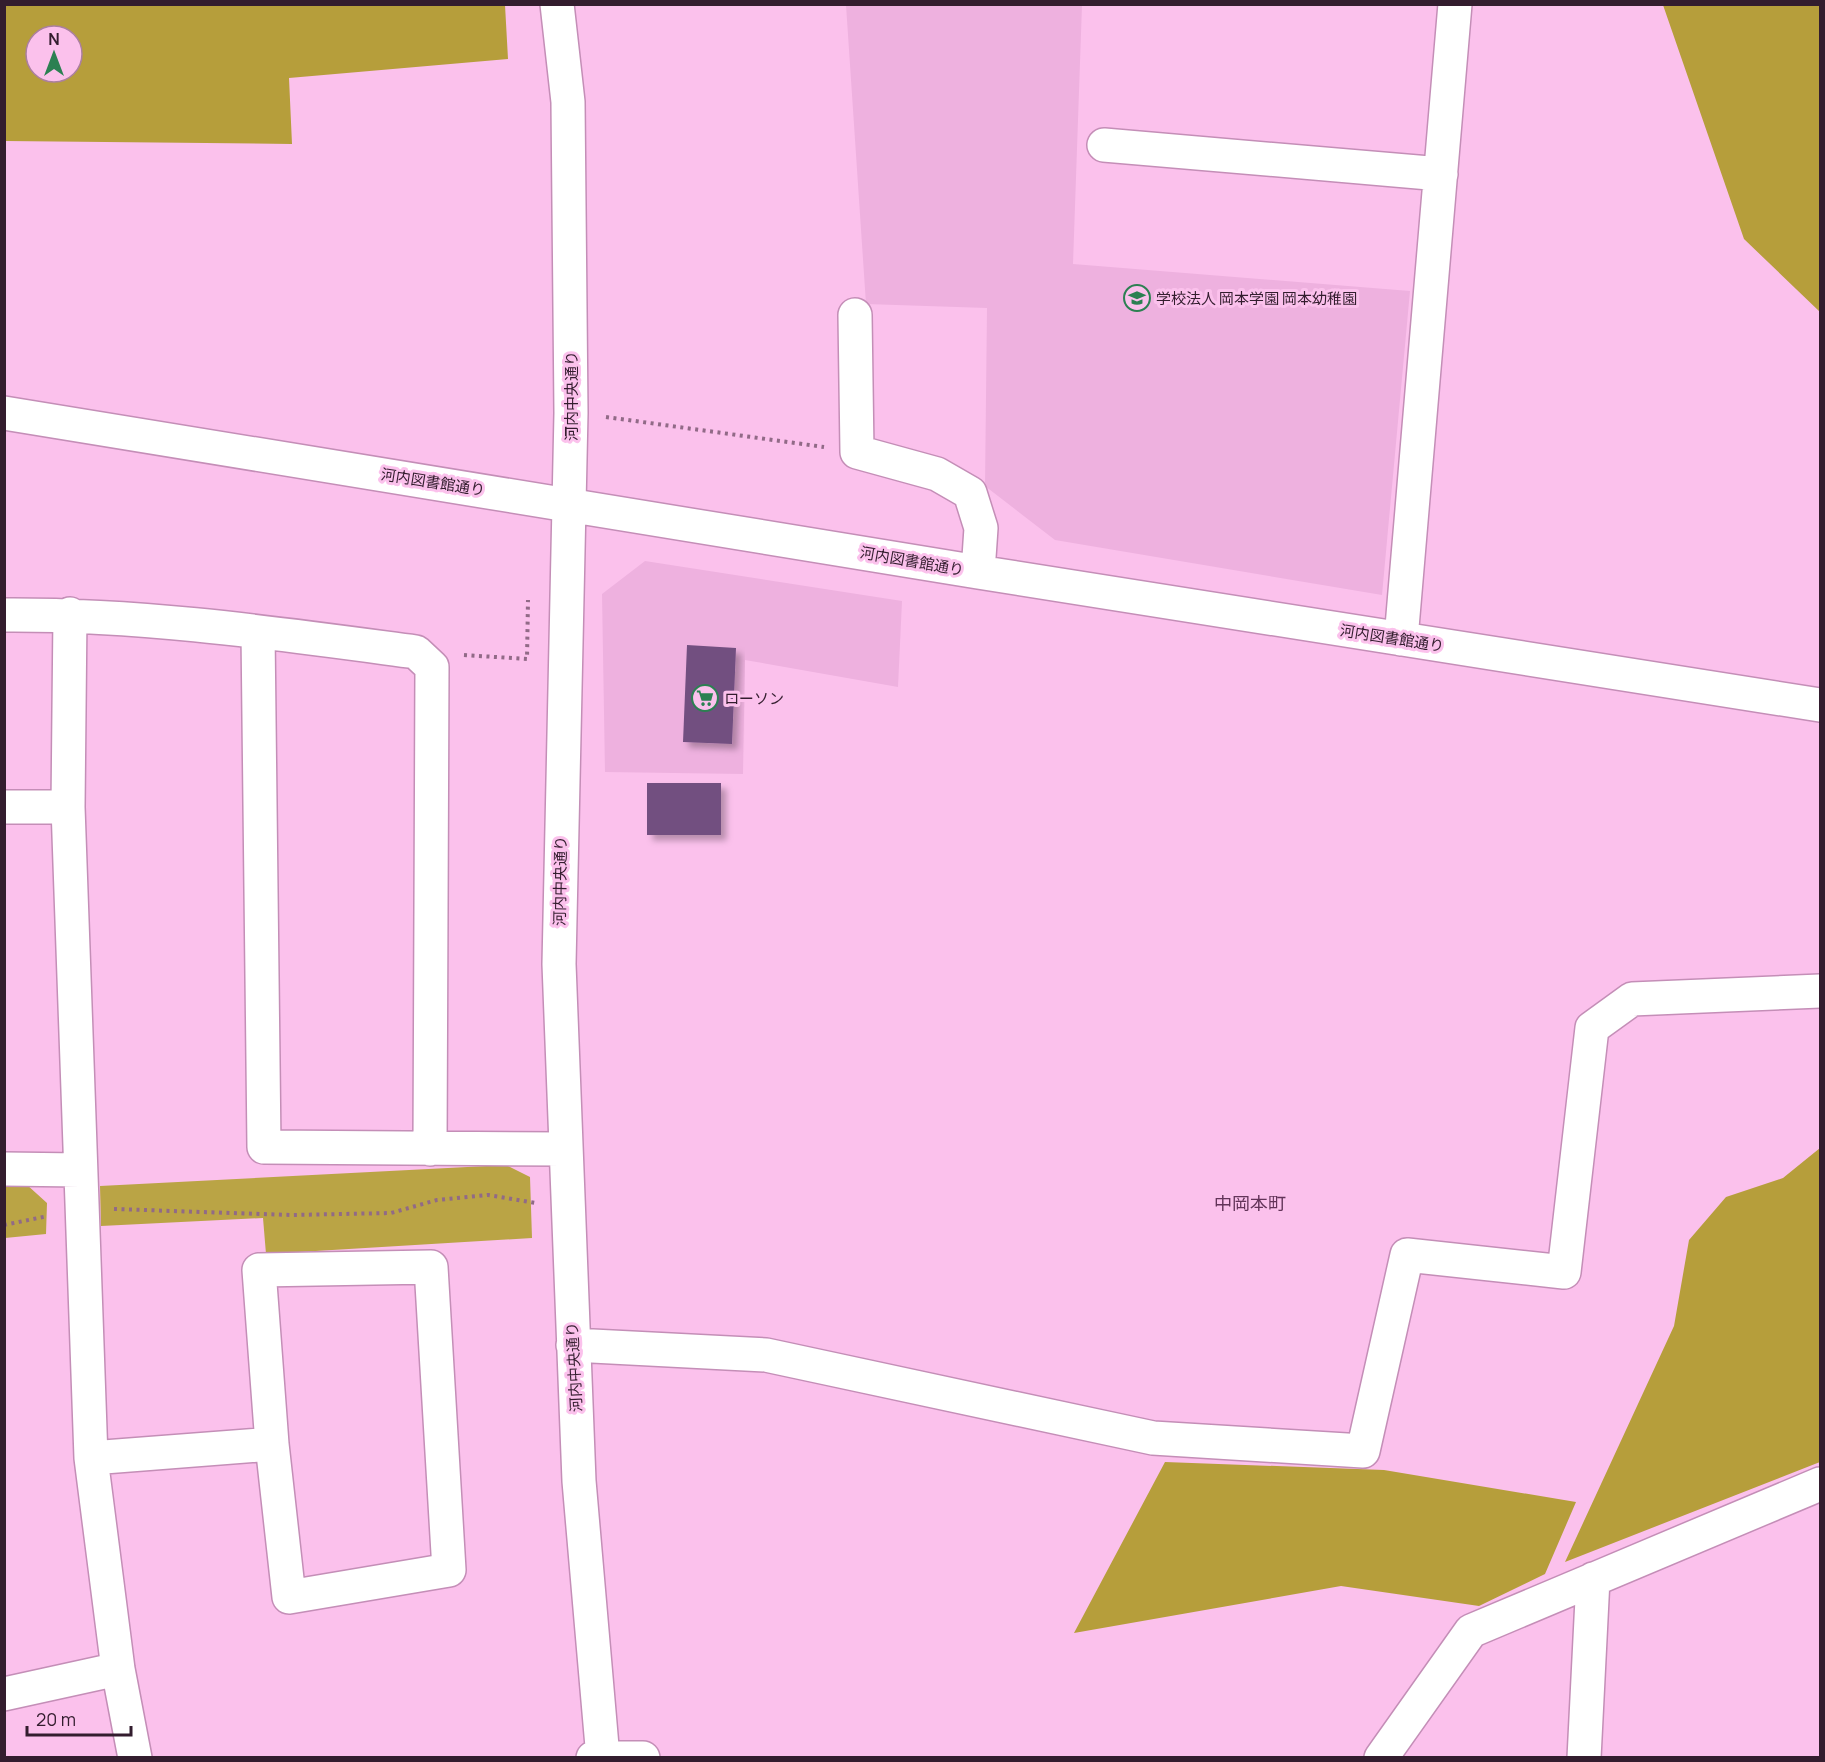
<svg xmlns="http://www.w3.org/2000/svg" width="1825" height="1762" viewBox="0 0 1825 1762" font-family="Manrope,'Noto Sans JP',sans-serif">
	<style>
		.built { fill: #eeb1df }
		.green { fill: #baa445 }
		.forest { fill: #b69e3b; fill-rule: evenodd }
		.building { fill: #724f80; filter: url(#shadow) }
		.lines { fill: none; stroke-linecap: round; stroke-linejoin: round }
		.minor-casing { stroke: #c48eb7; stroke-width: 36 }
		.path { stroke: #916a87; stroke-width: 4; stroke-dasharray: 3 4.5; stroke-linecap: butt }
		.minor { stroke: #fff; stroke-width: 33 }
		.labels { text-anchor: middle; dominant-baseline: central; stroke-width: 6; stroke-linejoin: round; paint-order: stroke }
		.poi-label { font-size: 15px; fill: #331d2e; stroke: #fbc1ec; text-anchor: start }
		.street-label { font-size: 15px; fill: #331d2e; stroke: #fbc1ec }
		.quarter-label { font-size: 18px; fill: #633459; stroke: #fbc1ec }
	</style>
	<defs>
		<filter id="shadow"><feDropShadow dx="5.5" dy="5.5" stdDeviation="3" flood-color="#0004"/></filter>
	</defs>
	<rect width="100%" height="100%" fill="#fbc1ec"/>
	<path class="built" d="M846 5H1082L1073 264 1410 291 1382 595 1055 540 985 486 987 308 866 304Z
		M645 561 902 601 898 687 745 660 743 774 605 772 602 594Z"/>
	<path class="green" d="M506 1165 530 1177 532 1238 266 1254 263 1218 101 1226 100 1186Z
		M5 1184H26L47 1203 46 1234 5 1238Z"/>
	<path class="forest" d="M5 4 505 5 508 59 289 78 292 144 5 141ZM36 36H72V72H36Z
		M1663 5H1820V312L1744 239Z
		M1820 1148V1462L1565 1562 1674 1326 1689 1240 1726 1197 1783 1178Z
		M1165 1462 1384 1470 1576 1502 1545 1574 1479 1606 1341 1586 1074 1633Z"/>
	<path class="building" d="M687 645 736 648 732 744 683 742Z
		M647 783H721V835H647Z"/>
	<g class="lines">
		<defs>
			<path id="minor" d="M557 4 568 102 571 413 559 964 579 1481 603 1758
				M1104 145 1441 174
				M855 315 857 452 937 474 970 493 981 528 978 572
				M4 413 978 572 1820 705
				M70 614 68 807 91 1458 118 1669 135 1758
				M4 615C142 614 280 634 416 652L432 667 430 1149
				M258 632 264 1147 564 1149
				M1401 639 1455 4
				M4 807H68
				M4 1169 80 1170
				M431 1267 449 1570 289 1597 272 1444 259 1270Z
				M573 1345 766 1355 1153 1438 1363 1451 1407 1255 1564 1272 1592 1028 1632 999 1820 991
				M91 1458 272 1444
				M4 1694 118 1669
				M593 1758H643
				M1381 1758 1471 1631 1820 1484
				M1584 1758 1593 1579"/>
		</defs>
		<use href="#minor" class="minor-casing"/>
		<path class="path" d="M606 417 824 447
			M464 655 527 659 528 600
			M114 1209 291 1215 391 1213 437 1200 488 1195 536 1203
			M4 1225 48 1216"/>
		<use href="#minor" class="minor"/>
	</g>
	<defs>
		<symbol id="school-ring" viewBox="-11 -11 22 22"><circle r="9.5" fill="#fbc1ec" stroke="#2c8052" stroke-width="1.5"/><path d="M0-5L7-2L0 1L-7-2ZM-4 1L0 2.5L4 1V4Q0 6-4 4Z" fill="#2c8052"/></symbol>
		<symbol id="supermarket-ring" viewBox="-11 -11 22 22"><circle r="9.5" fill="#fbc1ec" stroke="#2c8052" stroke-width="1.5"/><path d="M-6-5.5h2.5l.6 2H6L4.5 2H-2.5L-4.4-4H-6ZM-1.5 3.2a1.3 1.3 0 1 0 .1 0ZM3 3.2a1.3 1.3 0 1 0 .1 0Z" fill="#2c8052"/></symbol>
	</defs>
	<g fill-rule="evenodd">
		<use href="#school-ring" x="1122" y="283" width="30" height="30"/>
		<use href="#supermarket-ring" x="690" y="683" width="30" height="30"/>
	</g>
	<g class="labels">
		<g class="poi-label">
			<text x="1156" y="298">学校法人 岡本学園 岡本幼稚園</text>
			<text x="724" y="698">ローソン</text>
		</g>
		<g class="street-label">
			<text transform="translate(571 396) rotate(-90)">河内中央通り</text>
			<text transform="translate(433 482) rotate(9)">河内図書館通り</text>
			<text transform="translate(912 561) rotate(10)">河内図書館通り</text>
			<text transform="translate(1392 638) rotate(9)">河内図書館通り</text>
			<text transform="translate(560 881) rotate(-89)">河内中央通り</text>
			<text transform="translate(574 1367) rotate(-93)">河内中央通り</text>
		</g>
		<g class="quarter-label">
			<text x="1250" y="1203">中岡本町</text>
		</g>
	</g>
	<rect width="1825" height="1762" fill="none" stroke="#331d2e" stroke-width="12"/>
	<g transform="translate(54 54)"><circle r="28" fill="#fbc1ec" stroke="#ab7fa0" stroke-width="1.5"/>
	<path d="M0-4.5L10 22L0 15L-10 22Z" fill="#2c8052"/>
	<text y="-9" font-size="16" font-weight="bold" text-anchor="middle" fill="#331d2e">N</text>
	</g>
	<path d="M27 1726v9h104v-9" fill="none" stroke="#331d2e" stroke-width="3"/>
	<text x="36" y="1726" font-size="18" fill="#331d2e" stroke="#fbc1ec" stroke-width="4.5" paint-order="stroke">20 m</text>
</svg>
